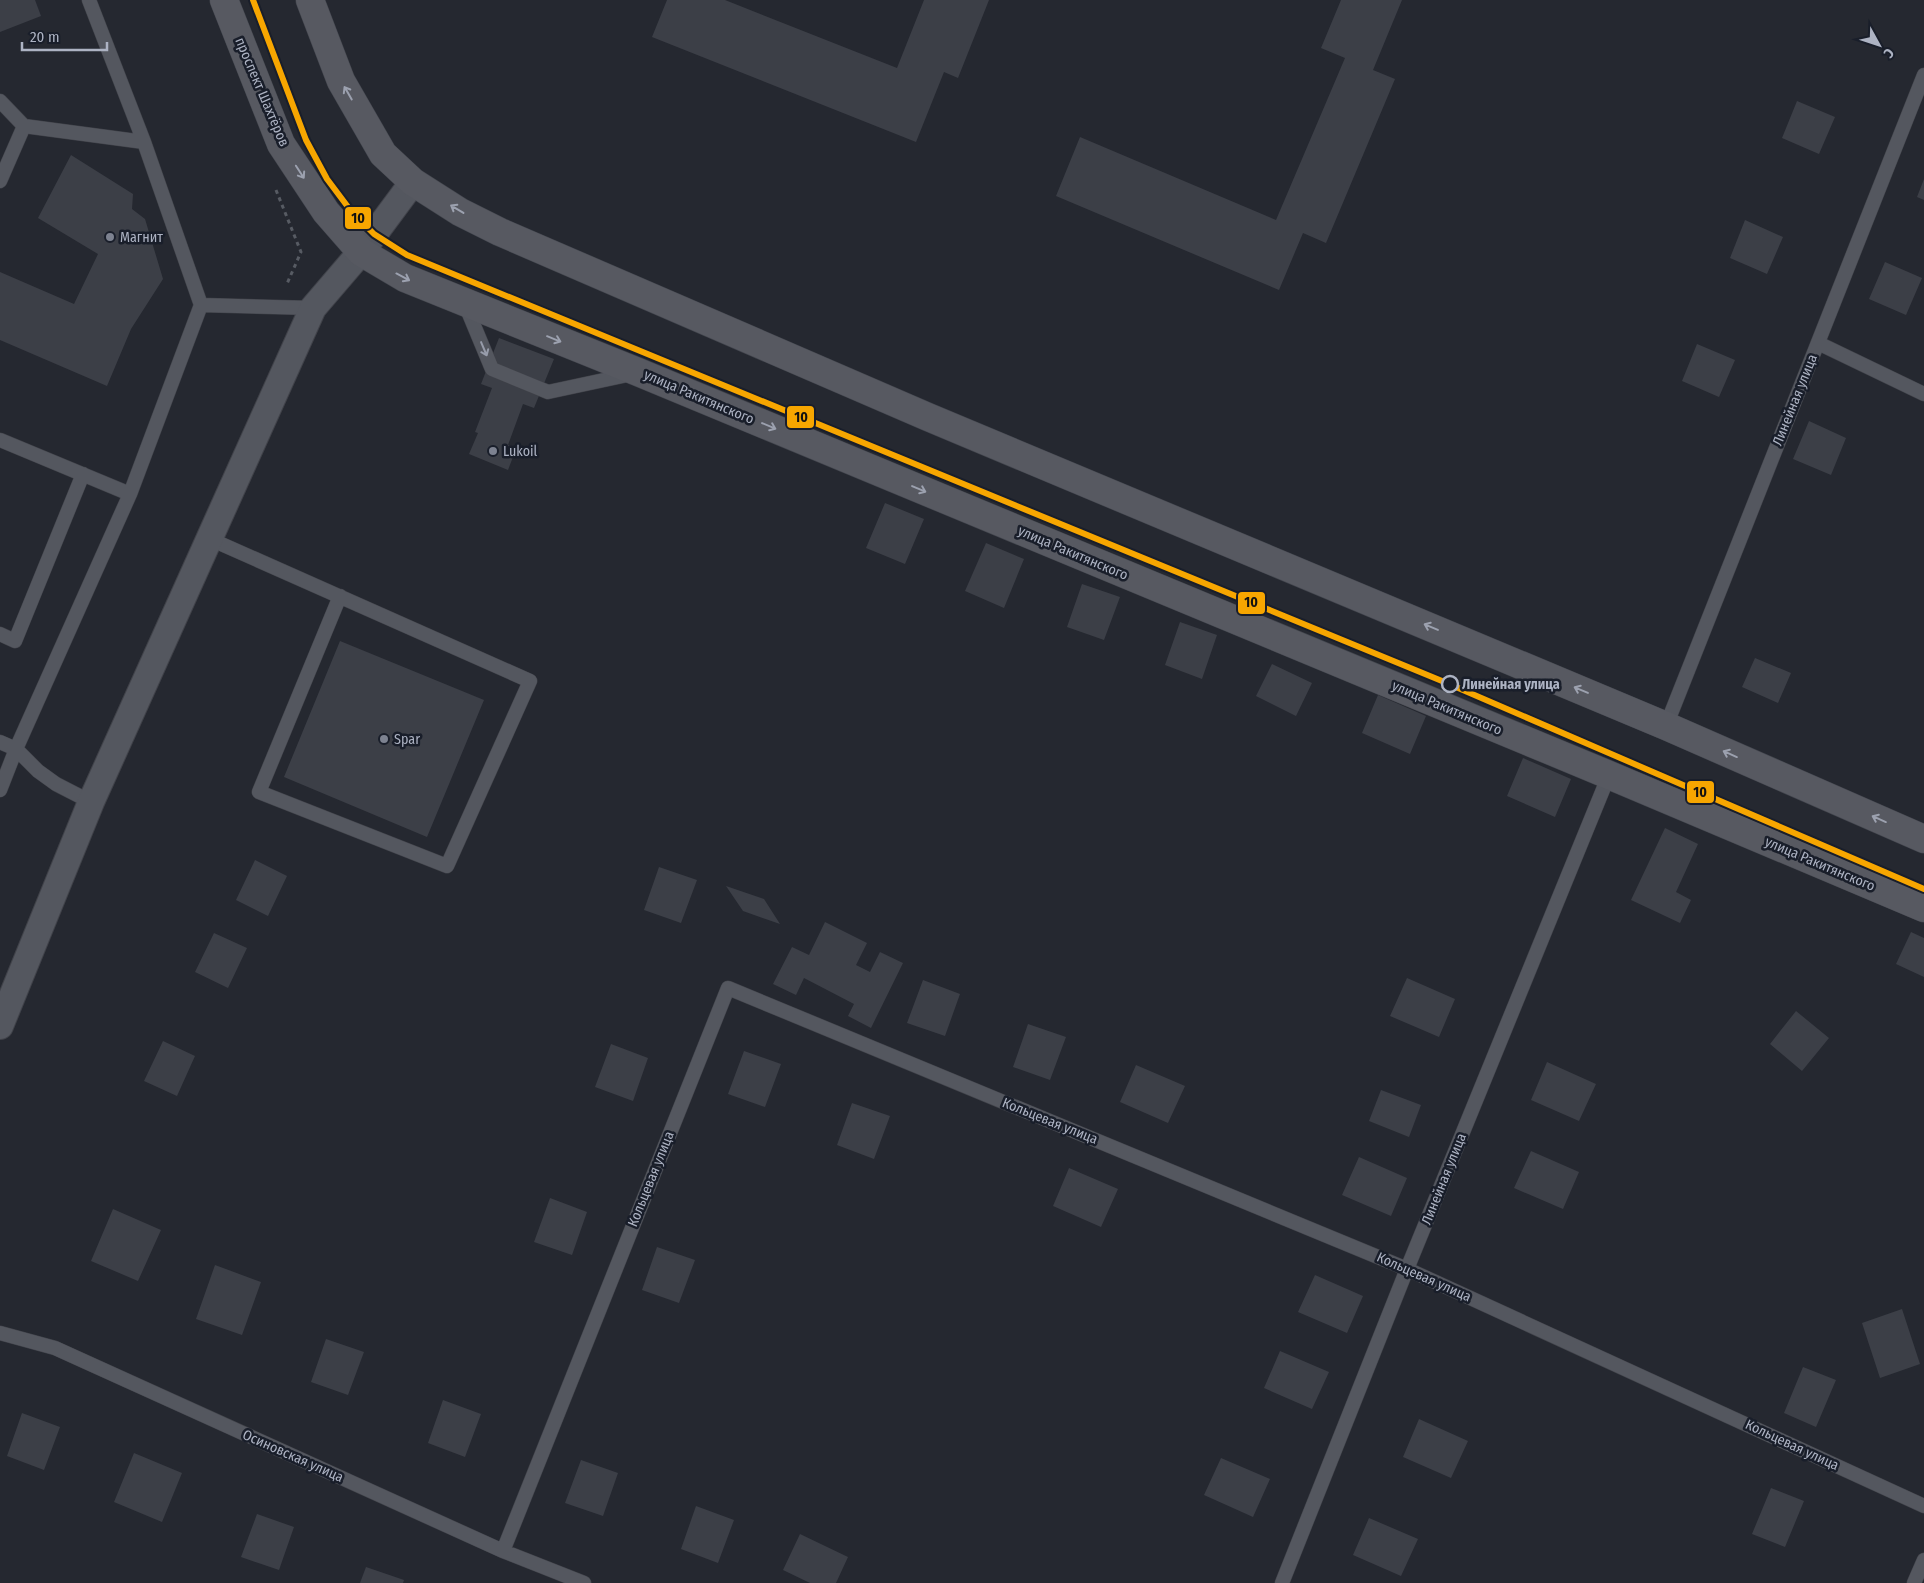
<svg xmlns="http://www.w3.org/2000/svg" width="1924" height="1583" viewBox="0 0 1924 1583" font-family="'Fira Sans Condensed',sans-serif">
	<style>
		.building { fill: #3c3f47 }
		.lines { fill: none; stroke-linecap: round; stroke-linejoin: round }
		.lane-casing { stroke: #41434a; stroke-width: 15 }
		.street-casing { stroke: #41434a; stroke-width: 28 }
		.primary-casing { stroke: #42454d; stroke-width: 29 }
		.path { stroke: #575b63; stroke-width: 3; stroke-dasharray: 4 4; stroke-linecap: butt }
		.lane { stroke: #54575f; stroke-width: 14 }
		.street { stroke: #54575f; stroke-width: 26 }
		.primary { stroke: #575961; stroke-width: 28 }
		.tram-1-casing { stroke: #191e2a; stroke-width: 10 }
		.tram-1 { stroke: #f7a600; stroke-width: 6 }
		.oneway { stroke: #9ca1af }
		.oneway2 { stroke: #979caa }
		.poi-dot { fill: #7d8290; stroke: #191e2a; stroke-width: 2 }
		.stop-dot { fill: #191e2a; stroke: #adb3c3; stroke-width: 2.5 }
		.labels { text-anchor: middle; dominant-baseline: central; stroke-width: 5; stroke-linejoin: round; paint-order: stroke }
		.street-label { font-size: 14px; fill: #adb3c3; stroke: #191e2a }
		.poi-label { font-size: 14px; fill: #adb3c3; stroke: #191e2a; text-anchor: start }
		.stop-label { font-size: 14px; font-weight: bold; fill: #adb3c3; stroke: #191e2a; text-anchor: start }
		.line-badge { stroke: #191e2a; stroke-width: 2 }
		.pale-badge-label { font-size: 14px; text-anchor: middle; font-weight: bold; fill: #111 }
	</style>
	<rect width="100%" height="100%" fill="#252830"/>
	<path class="building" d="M0 0H35L41 16 0 32Z
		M667 0H725L897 68 924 0H989L958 78 944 72 916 142 652 37Z
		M1341 0H1402L1373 70 1395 79 1326 243 1303 233 1279 290 1056 196 1080 137 1276 220 1345 58 1321 48Z
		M1797 101 1835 117 1819 154 1782 138Z
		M71 155 133 194 132 209 145 219 163 279 131 329 107 386 0 340V272L74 304 98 254 38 218Z
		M1924 179V200L1917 197Z
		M1745 220 1783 237 1767 274 1730 258Z
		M1885 262 1922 278 1906 315 1869 299Z
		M499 338 554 359 534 408 523 404 508 445 516 449 508 470 469 454 478 433 475 432 492 388 481 384Z
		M1697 344 1735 360 1719 397 1682 381Z
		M1809 421 1846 438 1831 475 1793 459Z
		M885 503 924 519 905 564 866 548Z
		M986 543 1024 559 1004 608 965 591Z
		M1082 584 1120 597 1104 640 1067 627Z
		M1180 622 1217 635 1202 679 1165 665Z
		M340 641 484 700 427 837 284 777Z
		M1755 658 1791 673 1778 703 1742 687Z
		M1272 664 1312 683 1296 716 1256 696Z
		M1378 695 1426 716 1410 754 1362 733Z
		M1523 758 1571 779 1555 817 1507 796Z
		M1665 828 1698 844 1676 892 1691 900 1680 923 1631 900Z
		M255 860 287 876 268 916 236 900Z
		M659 867 697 880 681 923 644 910Z
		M726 886 764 899 780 924 743 911Z
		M825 922 867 943 856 965 870 972 880 952 903 963 871 1028 848 1016 854 1004 804 978 796 995 773 984 792 947 809 955Z
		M1911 932 1924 938V977L1896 964Z
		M214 933 247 948 228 988 195 972Z
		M1407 978 1455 999 1439 1037 1390 1016Z
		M923 980 960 994 945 1036 907 1023Z
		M1796 1011 1829 1038 1802 1071 1770 1044Z
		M1028 1024 1066 1037 1050 1080 1013 1067Z
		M163 1041 195 1056 177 1096 144 1081Z
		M611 1044 648 1058 633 1101 595 1087Z
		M744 1051 781 1064 765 1107 728 1094Z
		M1547 1062 1596 1084 1579 1121 1531 1100Z
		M1136 1065 1185 1086 1168 1123 1120 1102Z
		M1381 1090 1421 1105 1409 1137 1369 1121Z
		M852 1103 890 1116 874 1159 837 1145Z
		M1531 1151 1579 1172 1563 1209 1514 1188Z
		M1359 1157 1407 1178 1391 1216 1342 1195Z
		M1069 1168 1118 1189 1101 1227 1053 1206Z
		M550 1198 587 1212 572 1255 534 1242Z
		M113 1209 161 1230 138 1281 91 1261Z
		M657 1247 695 1260 679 1303 642 1290Z
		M215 1265 261 1282 242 1335 196 1319Z
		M1315 1275 1363 1296 1347 1333 1298 1312Z
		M1902 1309 1920 1364 1880 1378 1862 1323Z
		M326 1339 364 1352 348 1395 311 1382Z
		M1280 1351 1329 1372 1312 1409 1264 1388Z
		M1803 1367 1836 1380 1816 1427 1784 1413Z
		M443 1400 481 1414 465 1457 428 1443Z
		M22 1413 60 1427 44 1470 7 1456Z
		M1419 1419 1468 1441 1451 1478 1403 1457Z
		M134 1453 182 1473 162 1522 114 1502Z
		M1221 1458 1270 1479 1253 1517 1204 1495Z
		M581 1460 618 1473 603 1516 565 1503Z
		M1771 1488 1804 1501 1785 1547 1752 1534Z
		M696 1506 734 1520 718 1563 681 1549Z
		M257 1514 294 1527 279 1570 241 1557Z
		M1369 1518 1418 1539 1401 1576 1353 1555Z
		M800 1534 848 1557 836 1583H810L783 1570Z
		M366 1567 404 1580 403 1583H360Z"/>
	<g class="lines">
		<defs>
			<path id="lane" d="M89 0 144 142 201 305 313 308
				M0 101 24 126
				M0 181 24 126 144 142
				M465 304 492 369 548 392 632 374
				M1818 343 1924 394
				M0 440 130 494
				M210 539 530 681 447 866 259 792 340 596
				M0 634 15 641 83 474
				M1666 726 1924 75
				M0 742 16 749 130 494 201 305
				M0 790 16 749 38 771 56 784 91 802
				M0 1333 55 1348 503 1551 584 1583
				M503 1551 728 988 1407 1269 1924 1506
				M1282 1583 1407 1269 1609 775
				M1914 1583 1924 1560"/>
			<path id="street" d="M0 1026 91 802 313 308 361 252 413 182"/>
			<path id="primary" d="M224 0 281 144 326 212 361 252 405 278 638 372 1609 775 1924 908
				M310 0 341 81 383 154 413 182 460 212 500 232 928 417 1666 726 1924 839"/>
		</defs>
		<use href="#lane" class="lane-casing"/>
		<use href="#street" class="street-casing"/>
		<use href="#primary" class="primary-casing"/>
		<path class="path" d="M276 190 301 252 286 286"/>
		<use href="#lane" class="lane"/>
		<use href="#street" class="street"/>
		<use href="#primary" class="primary"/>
		<defs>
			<path id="tram-1" d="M253 0 306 140 327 179 351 211 374 234 407 255 1442 681 1924 889"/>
		</defs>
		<use href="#tram-1" class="tram-1-casing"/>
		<use href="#tram-1" class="tram-1"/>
	</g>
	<defs><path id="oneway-shaft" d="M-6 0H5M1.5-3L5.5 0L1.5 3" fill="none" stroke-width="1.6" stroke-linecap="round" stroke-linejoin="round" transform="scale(1.25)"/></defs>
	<g class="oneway">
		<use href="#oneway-shaft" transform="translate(348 93) rotate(-120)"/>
		<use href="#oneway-shaft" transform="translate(300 172) rotate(57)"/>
		<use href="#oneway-shaft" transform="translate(457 209) rotate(-149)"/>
		<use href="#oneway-shaft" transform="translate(403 277) rotate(28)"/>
		<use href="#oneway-shaft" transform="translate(554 339) rotate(22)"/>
		<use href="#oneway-shaft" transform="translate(769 426) rotate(23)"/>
		<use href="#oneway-shaft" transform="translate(919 489) rotate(23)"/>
		<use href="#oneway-shaft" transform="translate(1431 627) rotate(-157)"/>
		<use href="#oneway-shaft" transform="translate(1581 690) rotate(-157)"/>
		<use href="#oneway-shaft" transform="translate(1730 754) rotate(-156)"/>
		<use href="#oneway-shaft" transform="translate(1879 819) rotate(-156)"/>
	</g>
	<use class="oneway2" href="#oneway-shaft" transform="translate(484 349) rotate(67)"/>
	<g class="poi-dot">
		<circle cx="110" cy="237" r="5"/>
		<circle cx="493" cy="451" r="5"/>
		<circle cx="384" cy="739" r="5"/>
	</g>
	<circle class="stop-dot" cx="1450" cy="684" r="8"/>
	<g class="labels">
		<g class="street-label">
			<text transform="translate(262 92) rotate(67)">проспект Шахтёров</text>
			<text transform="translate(699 397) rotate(23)">улица Ракитянского</text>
			<text transform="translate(1795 400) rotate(-68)">Линейная улица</text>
			<text transform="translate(1073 553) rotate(23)">улица Ракитянского</text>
			<text transform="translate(1447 708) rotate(23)">улица Ракитянского</text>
			<text transform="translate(1820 864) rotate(23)">улица Ракитянского</text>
			<text transform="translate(1050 1121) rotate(22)">Кольцевая улица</text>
			<text transform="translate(651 1179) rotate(-68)">Кольцевая улица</text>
			<text transform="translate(1444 1179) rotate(-68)">Линейная улица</text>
			<text transform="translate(1424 1277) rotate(24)">Кольцевая улица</text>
			<text transform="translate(1792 1445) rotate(25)">Кольцевая улица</text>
			<text transform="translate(293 1456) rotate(24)">Осиновская улица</text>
		</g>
		<g class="poi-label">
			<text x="120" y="237">Магнит</text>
			<text x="503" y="451">Lukoil</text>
			<text x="394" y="739">Spar</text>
		</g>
		<g class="stop-label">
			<text x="1462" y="684">Линейная улица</text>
		</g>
	</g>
	<g class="line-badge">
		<rect x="344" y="206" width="28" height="24" rx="5" fill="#f7a600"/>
		<rect x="786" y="405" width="29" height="24" rx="5" fill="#f7a600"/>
		<rect x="1237" y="591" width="29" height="24" rx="5" fill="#f7a600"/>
		<rect x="1686" y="780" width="29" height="24" rx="5" fill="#f7a600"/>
	</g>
	<g class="pale-badge-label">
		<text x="358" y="223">10</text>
		<text x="801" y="422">10</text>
		<text x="1251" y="607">10</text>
		<text x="1700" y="797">10</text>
	</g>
	<g transform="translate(1879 45) rotate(130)" stroke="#191e2a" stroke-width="4" paint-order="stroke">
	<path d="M0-4L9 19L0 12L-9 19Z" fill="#adb3c3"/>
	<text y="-8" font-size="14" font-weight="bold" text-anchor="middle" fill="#adb3c3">С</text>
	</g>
	<path d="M22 42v8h85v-8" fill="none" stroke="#adb3c3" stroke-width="2.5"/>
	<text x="30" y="42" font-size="15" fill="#adb3c3" stroke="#191e2a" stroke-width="4" paint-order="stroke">20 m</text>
</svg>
